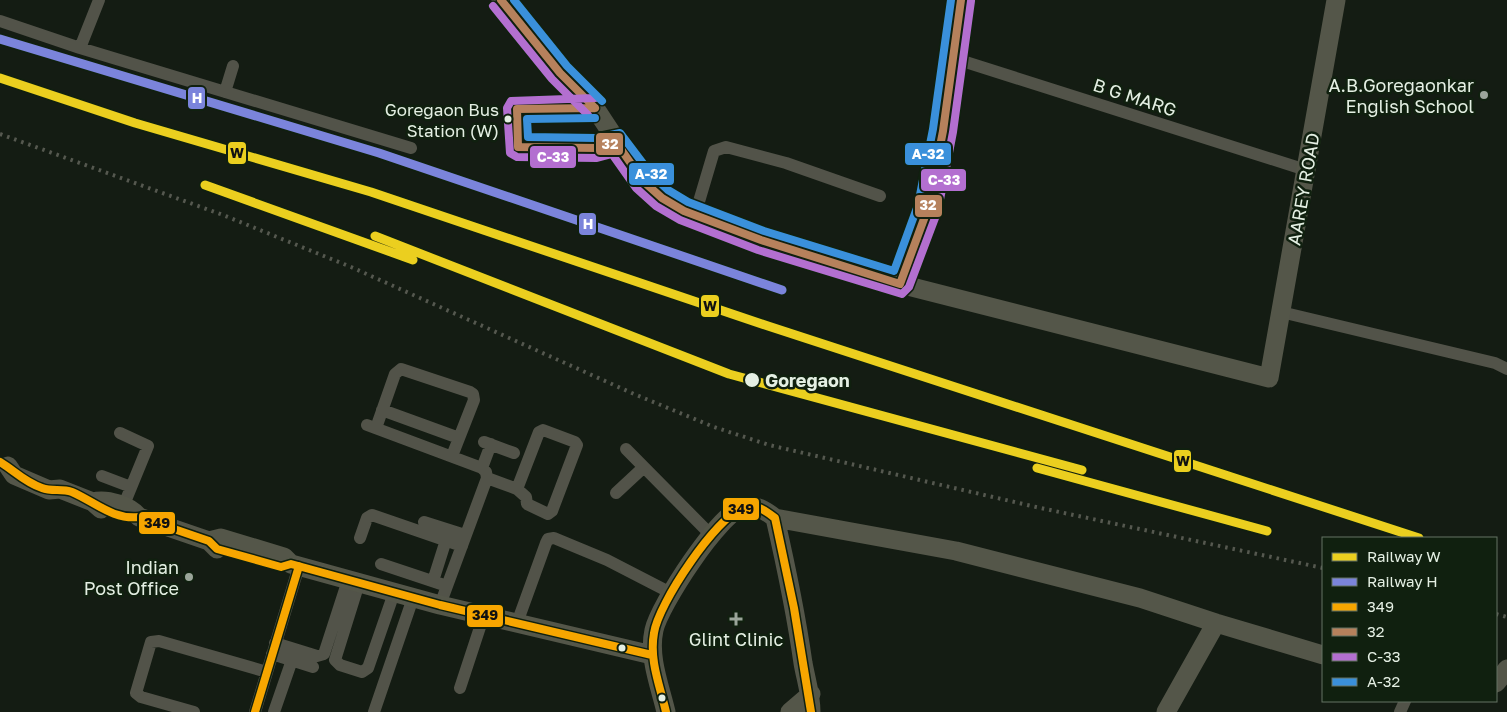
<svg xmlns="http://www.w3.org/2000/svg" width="1507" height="712" viewBox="0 0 1507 712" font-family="'Golos Text',sans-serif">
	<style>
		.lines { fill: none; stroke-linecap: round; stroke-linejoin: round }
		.street { stroke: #525349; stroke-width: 12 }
		.secondary { stroke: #545649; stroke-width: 19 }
		.rail { stroke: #55584f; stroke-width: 4; stroke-dasharray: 2.5 5; stroke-linecap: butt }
		.bus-1-casing { stroke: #10200f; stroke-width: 11 }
		.bus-2-casing { stroke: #10200f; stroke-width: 11 }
		.bus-3-casing { stroke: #10200f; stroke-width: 11 }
		.bus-4-casing { stroke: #10200f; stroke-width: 11 }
		.bus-1 { stroke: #f7a600; stroke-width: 8 }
		.bus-2 { stroke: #b6815c; stroke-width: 8 }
		.bus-3 { stroke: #b36fd0; stroke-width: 8 }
		.bus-4 { stroke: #3a90db; stroke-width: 8 }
		.rail-1-casing { stroke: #10200f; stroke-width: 12 }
		.rail-2-casing { stroke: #10200f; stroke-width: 12 }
		.rail-1 { stroke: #ebcf1f; stroke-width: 9 }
		.rail-2 { stroke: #7b84db; stroke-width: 9 }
		.poi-dot { fill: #9ba59a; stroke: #10200f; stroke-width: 2 }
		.bus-dot { fill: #e4efe3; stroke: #10200f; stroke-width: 2 }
		.labels { text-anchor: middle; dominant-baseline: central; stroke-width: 5; stroke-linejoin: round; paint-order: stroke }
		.bus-label { font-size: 17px; fill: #e4efe3; stroke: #10200f; text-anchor: end }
		.poi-label { font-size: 18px; fill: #e4efe3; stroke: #10200f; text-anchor: end }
		.street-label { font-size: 18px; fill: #e4efe3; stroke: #10200f }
		.stop-label { font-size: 18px; font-weight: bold; fill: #e4efe3; stroke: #10200f; text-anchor: start }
		.line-badge { stroke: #10200f; stroke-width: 2 }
		.badge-label { font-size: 14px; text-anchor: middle; font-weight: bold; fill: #fff }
		.pale-badge-label { font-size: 14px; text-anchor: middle; font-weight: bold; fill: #111 }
	</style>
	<rect width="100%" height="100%" fill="#141c13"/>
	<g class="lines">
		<path class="street" d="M0 21 80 48 411 148
			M80 48 99 0
			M953 58 1306 170
			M225 92 233 66
			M695 215 714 151 726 147 786 163 880 196
			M1281 312 1495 363 1507 369
			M382 410 459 438
			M367 425 482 468 486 472 487 478 440 605
			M376 428 395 374 401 369 470 392 473 394 474 400 452 456
			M543 430 575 442 577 445 552 511 548 514 527 504 526 497 517 489 539 432Z
			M120 433 148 446 123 507
			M484 442 514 453
			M626 449 712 536
			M482 468 491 444
			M102 476 131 487
			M487 478 517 489
			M616 493 644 467
			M424 522 465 535
			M360 538 367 518 372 515 462 546
			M381 564 447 586
			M433 581 446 540
			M359 583 335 660 340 665 362 672 368 668 394 593
			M517 623 546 543 548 539 554 538 607 560 671 593
			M275 643 317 656 324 654 348 580
			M272 654 313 667
			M460 688 484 615
			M194 712 141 697 136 693 151 642 159 641 267 672
			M255 712 299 566
			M274 712 292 660
			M374 712 413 598
			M1400 712 1405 701"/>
		<path class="secondary" d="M501 0 560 73 595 108 643 181 662 198 684 211 761 240 861 270 900 284 1269 378 1336 0
			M900 284 928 208 943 131 961 0
			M8 466 14 475 49 490 60 489 93 502 101 509
			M93 502C107 498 130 506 139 517L209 541 217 549
			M775 518 956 551 1140 598 1216 623 1323 655
			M209 541 221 538 284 557 291 564 440 605 652 655
			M1496 683 1507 669
			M666 712C660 686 648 657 654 630 659 606 720 511 744 507 756 504 766 511 775 518 786 566 796 614 803 663 806 680 811 694 811 712
			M790 712 811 694
			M1166 712 1216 623"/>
		<path class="rail" d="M0 134 223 215 351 267 634 394 714 427 769 445 1036 507 1323 568
			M1496 614 1507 617"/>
		<defs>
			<path id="bus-1" d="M0 462C15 471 24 482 42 488 52 492 62 488 72 492 95 502 113 520 139 517L209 541 217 549 281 567 291 564 440 605 652 655
				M255 712 299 566
				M666 712C660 686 649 660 654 633 658 604 716 517 744 507 755 503 766 511 775 518L794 608 811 712"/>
			<path id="bus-2" d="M501 0 560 73 595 108
				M595 108 517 109 518 147 597 148 616 142 643 181 662 198 684 211 761 240 900 284 928 208 943 131 961 0"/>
			<path id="bus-3" d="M493 6 552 79 588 115
				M595 98 511 101 507 108 510 153 517 157 597 158 612 154 636 188 656 206 680 220 758 250 902 294 909 287 938 210 953 132 971 1"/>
			<path id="bus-4" d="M514 0 567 66 602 101
				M595 118 527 119 528 137 596 138 620 133 651 174 668 190 688 202 764 231 894 271 918 205 933 129 951 0"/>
		</defs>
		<use href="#bus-1" class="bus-1-casing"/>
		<use href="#bus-2" class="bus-2-casing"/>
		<use href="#bus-3" class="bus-3-casing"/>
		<use href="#bus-4" class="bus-4-casing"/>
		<use href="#bus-1" class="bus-1"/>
		<use href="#bus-2" class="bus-2"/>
		<use href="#bus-3" class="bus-3"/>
		<use href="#bus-4" class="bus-4"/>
		<defs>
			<path id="rail-1" d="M0 78 135 123 371 192 768 326 1419 538
				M205 185 413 260
				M375 236 729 374 1082 470
				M1037 468 1267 531"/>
			<path id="rail-2" d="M0 39 379 153 782 290"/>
		</defs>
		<use href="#rail-1" class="rail-1-casing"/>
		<use href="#rail-2" class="rail-2-casing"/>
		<use href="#rail-1" class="rail-1"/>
		<use href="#rail-2" class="rail-2"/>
	</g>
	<g class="poi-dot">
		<circle cx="1484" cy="95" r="5"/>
		<circle cx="189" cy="577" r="5"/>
		<path d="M733.5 611.5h5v5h5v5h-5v5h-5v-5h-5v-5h5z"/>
	</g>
	<g class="bus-dot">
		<circle cx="508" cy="119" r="4.5"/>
		<circle cx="752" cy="380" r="8"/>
		<circle cx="622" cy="648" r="4.5"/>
		<circle cx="662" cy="698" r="4.5"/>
	</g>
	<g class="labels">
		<g class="bus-label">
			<text x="499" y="109">Goregaon Bus<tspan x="499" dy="21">Station (W)</tspan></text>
		</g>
		<g class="poi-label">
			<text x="1474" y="85">A.B.Goregaonkar<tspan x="1474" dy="21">English School</tspan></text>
			<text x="179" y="567">Indian<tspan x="179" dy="21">Post Office</tspan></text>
			<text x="736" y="639" text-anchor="middle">Glint Clinic</text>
		</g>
		<g class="street-label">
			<text transform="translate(1135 97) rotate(18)">B G MARG</text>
			<text transform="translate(1303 189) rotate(-80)">AAREY ROAD</text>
		</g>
		<g class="stop-label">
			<text x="765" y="380">Goregaon</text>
		</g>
	</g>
	<g class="line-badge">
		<rect x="187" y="86" width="19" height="24" rx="5" fill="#7b84db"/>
		<rect x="595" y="132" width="29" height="24" rx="5" fill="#b6815c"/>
		<rect x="227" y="141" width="20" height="24" rx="5" fill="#ebcf1f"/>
		<rect x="904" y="142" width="48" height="24" rx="5" fill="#3a90db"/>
		<rect x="529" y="145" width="48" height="24" rx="5" fill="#b36fd0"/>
		<rect x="628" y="162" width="47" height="24" rx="5" fill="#3a90db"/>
		<rect x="920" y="168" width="47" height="24" rx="5" fill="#b36fd0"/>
		<rect x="914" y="194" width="29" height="24" rx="5" fill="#b6815c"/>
		<rect x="578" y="212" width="19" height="24" rx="5" fill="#7b84db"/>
		<rect x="700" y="294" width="20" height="24" rx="5" fill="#ebcf1f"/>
		<rect x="1173" y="449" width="19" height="24" rx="5" fill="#ebcf1f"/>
		<rect x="722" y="497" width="38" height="24" rx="5" fill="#f7a600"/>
		<rect x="138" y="511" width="38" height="24" rx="5" fill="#f7a600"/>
		<rect x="466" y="604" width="38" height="24" rx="5" fill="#f7a600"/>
	</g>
	<g class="badge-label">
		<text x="197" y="103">H</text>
		<text x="610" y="149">32</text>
		<text x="928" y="159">A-32</text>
		<text x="553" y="162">C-33</text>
		<text x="651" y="179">A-32</text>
		<text x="944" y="185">C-33</text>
		<text x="928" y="210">32</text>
		<text x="588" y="229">H</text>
	</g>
	<g class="pale-badge-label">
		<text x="237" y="158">W</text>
		<text x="710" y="311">W</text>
		<text x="1183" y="466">W</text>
		<text x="741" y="514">349</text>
		<text x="157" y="528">349</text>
		<text x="485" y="620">349</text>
	</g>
	<rect x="1322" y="537" width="175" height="165" fill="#10200f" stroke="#657364"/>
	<rect x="1332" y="553" width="25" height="8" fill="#ebcf1f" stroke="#657364"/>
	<text x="1367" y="562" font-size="15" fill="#e4efe3">Railway W</text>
	<rect x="1332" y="578" width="25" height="8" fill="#7b84db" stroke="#657364"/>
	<text x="1367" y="587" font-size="15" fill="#e4efe3">Railway H</text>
	<rect x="1332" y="603" width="25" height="8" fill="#f7a600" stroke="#657364"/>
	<text x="1367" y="612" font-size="15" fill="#e4efe3">349</text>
	<rect x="1332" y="628" width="25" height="8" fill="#b6815c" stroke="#657364"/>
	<text x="1367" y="637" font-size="15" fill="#e4efe3">32</text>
	<rect x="1332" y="653" width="25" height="8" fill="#b36fd0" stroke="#657364"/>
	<text x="1367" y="662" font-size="15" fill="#e4efe3">C-33</text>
	<rect x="1332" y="678" width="25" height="8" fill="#3a90db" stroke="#657364"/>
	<text x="1367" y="687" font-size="15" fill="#e4efe3">A-32</text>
</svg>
